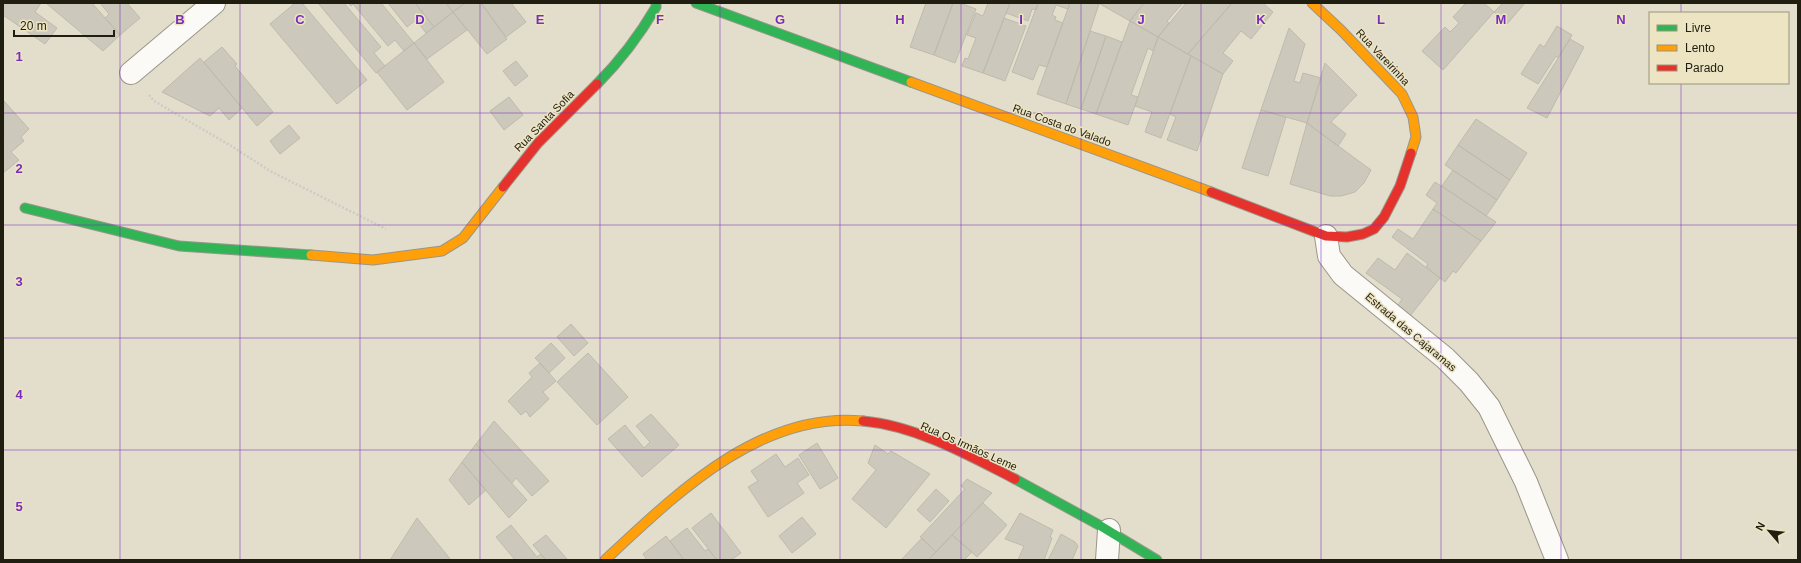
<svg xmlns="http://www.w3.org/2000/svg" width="1801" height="563" viewBox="0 0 1801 563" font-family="Helvetica,sans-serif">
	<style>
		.building { fill: #ccc8bb; stroke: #bebaac }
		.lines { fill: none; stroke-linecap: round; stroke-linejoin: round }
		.street-casing { stroke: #9a9688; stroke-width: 24 }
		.fast-casing { stroke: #9a9688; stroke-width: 11 }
		.slow-casing { stroke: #9a9688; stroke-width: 11 }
		.jam-casing { stroke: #9a9688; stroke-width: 11 }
		.path { stroke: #cccbc6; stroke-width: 2.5; stroke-dasharray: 2 2; stroke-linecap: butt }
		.street { stroke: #fbfaf7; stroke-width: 22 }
		.fast { stroke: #30b455; stroke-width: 9 }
		.slow { stroke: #ff9f0a; stroke-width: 9 }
		.jam { stroke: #e5322d; stroke-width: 9 }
		.grid { fill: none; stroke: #7b2cbf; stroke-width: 1; stroke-opacity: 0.55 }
		.labels { text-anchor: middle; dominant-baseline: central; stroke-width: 3; stroke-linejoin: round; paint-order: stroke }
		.street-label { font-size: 11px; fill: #201d11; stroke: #ece4c3 }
		.grid-label { font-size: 13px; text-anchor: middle; font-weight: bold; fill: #7b2cbf; stroke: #ece4c3; stroke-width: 3; stroke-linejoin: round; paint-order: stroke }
	</style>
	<rect width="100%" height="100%" fill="#e3decc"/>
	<path class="building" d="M3 3H41L35 12 57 28 45 44 3 15Z
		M46 3H92L120 35 103 51Z
		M100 3H127L140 18 120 35 105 18 109 14Z
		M295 3H302L367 80 337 104 270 24Z
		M318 3H344L381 47 374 53 385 66 376 73Z
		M348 3H381L414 43 404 51 395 40 388 46 353 4 351 6Z
		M388 3H415L434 27 426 33 416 20 407 27Z
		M415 3H446L453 12 434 27Z
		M446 3H465L453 12Z
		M465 3H481L507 39 487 54 453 12Z
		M481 3H511L526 22 506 37Z
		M926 3H953L934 55 910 47Z
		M953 3H960L976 9 955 63 934 55Z
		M988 3H1010L983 73 962 66 965 58 968 59 976 38 967 35 976 13 983 16Z
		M1010 3H1038L1036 10 1032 9 1028 21 1006 13Z
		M1038 3H1070L1068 9 1056 5 1052 15 1056 17 1055 20 1063 23 1047 67 1039 65 1033 80 1012 72Z
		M1070 3 1099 4 1066 104 1037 94Z
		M1101 3H1144L1130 21 1100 4Z
		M1144 3H1183L1167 21 1169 23 1158 37 1130 21Z
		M1186 3H1232L1188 54 1158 37Z
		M1232 3H1263L1273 12 1251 39 1241 31 1223 53 1233 61 1223 74 1188 54Z
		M1466 3H1484L1494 12 1443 70 1422 51 1445 27 1450 32 1459 23 1453 17Z
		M1503 3H1525L1507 24 1494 12Z
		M453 12 467 30 427 59 414 43Z
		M1004 18 1026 26 1005 81 983 73Z
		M1130 21 1158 37 1153 51 1148 48 1131 95 1138 97 1128 125 1096 114Z
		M1557 26 1572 35 1558 58 1556 56 1538 84 1521 74 1540 44 1544 47Z
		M1289 28 1305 44 1294 81 1300 83 1303 73 1321 78 1307 123 1261 110Z
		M1090 31 1106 36 1081 109 1066 104Z
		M1106 36 1122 42 1096 114 1081 109Z
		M1158 37 1191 56 1161 138 1145 132 1152 112 1135 106Z
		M1570 39 1584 47 1547 118 1527 108Z
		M414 43 444 82 407 110 377 72Z
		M222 47 237 64 235 66 273 112 257 126 204 62Z
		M1191 56 1223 74 1197 151 1167 140 1176 117 1170 114Z
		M200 58 242 108 229 120 219 108 210 116 162 92Z
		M516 61 528 76 515 86 503 71Z
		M1325 63 1357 95 1331 122 1346 134 1338 146 1307 123Z
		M509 97 523 115 504 130 490 111Z
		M4 101 29 129 21 137 24 141 11 152 19 160 3 173Z
		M1261 110 1286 117 1268 176 1242 168Z
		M1476 119 1527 153 1510 180 1458 145Z
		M1307 123 1371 170 1364 183 1355 192 1341 196H1330L1290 184Z
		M289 125 300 138 280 154 270 141Z
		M1458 145 1510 180 1497 200 1445 165Z
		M1453 170 1497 200 1486 216 1442 186Z
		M1435 182 1496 222 1481 241 1433 209 1437 203 1426 195Z
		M1433 209 1481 241 1456 273 1453 271 1445 282 1426 267 1428 264 1392 237 1398 229 1413 239Z
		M1407 253 1440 278 1410 316 1397 307 1402 299 1366 273 1378 258 1395 270Z
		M571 324 588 343 574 356 557 337Z
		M551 343 565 358 549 373 535 358Z
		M588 353 628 397 597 425 557 382Z
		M540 363 556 381 543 392 549 399 530 417 526 411 521 415 508 401 532 377 529 373Z
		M651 414 679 445 642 477 608 439 625 425 644 448 650 442 636 426Z
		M494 421 549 481 532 496 516 478 512 483 476 444Z
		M817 443 838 478 820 489 799 455Z
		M476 444 527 500 509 518 462 462Z
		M875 445 888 454 891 451 930 474 886 528 852 499 876 470 868 463Z
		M776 454 785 467 798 458 809 475 797 483 804 493 768 517 748 487 758 481 751 471Z
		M462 462 486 490 469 505 449 480Z
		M967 479 992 493 936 552 920 537 965 489 961 486Z
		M936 489 949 501 930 522 917 510Z
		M983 503 1007 525 977 557 952 535Z
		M711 513 741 553 731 560H717L692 528Z
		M1020 513 1053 530 1050 537 1052 538 1044 560H1018L1024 546 1005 539Z
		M802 517 816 534 792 553 779 536Z
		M417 518 451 560H390Z
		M511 525 537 557 541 554 546 560H515L496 537Z
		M687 528 705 551 708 549 717 560H684L670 541Z
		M1061 534 1075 542 1078 546 1072 560H1048Z
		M546 535 567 559 546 560 533 545Z
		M952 535 972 552 964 560H928Z
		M666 536 684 560H647L643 554Z
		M922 538 936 552 928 560H901Z"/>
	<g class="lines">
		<defs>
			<path id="street" d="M131 73 214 3
				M1326 236 1329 256 1343 275 1445 358 1469 382 1489 407 1526 482 1557 560
				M1107 560 1109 530"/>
			<path id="fast" d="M696 3 911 82
				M597 84C621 60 639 36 656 7V3
				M25 208 179 246 311 255
				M1015 479 1099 525 1157 560"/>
			<path id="slow" d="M1312 3 1341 30 1402 94 1413 117 1416 137 1411 153
				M911 82 1211 192
				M311 255 373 260 442 251 463 238 503 187
				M605 560C675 495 759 411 863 421"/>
			<path id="jam" d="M503 187 538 143 597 84
				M1211 192 1326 236 1347 237 1363 234 1374 229 1384 217 1400 186 1411 153
				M863 421C917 426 968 455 1015 479"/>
		</defs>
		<use href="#street" class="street-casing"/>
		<use href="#fast" class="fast-casing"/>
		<use href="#slow" class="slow-casing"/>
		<use href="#jam" class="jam-casing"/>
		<path class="path" d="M149 95 154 101 233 147 270 171 386 229"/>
		<use href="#street" class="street"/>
		<use href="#fast" class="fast"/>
		<use href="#slow" class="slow"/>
		<use href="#jam" class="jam"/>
	</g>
	<path class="grid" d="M120 3V560M240 3V560M360 3V560M480 3V560M600 3V560M720 3V560M840 3V560M961 3V560M1081 3V560M1201 3V560M1321 3V560M1441 3V560M1561 3V560M1681 3V13M1681 83V560M3 113H1798M3 225H1798M3 338H1798M3 450H1798"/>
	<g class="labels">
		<g class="street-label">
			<text transform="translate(1383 57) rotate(47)">Rua Vareirinha</text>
			<text transform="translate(544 121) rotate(-46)">Rua Santa Sofia</text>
			<text transform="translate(1062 125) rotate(20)">Rua Costa do Valado</text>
			<text transform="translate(1411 332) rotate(40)">Estrada das Cajaramas</text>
			<text transform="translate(969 446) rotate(24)">Rua Os Irmãos Leme</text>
		</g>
	</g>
	<g class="grid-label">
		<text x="180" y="24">B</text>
		<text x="300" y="24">C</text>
		<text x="420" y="24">D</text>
		<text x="540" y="24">E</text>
		<text x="660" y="24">F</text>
		<text x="780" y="24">G</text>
		<text x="900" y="24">H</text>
		<text x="1021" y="24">I</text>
		<text x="1141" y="24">J</text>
		<text x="1261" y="24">K</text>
		<text x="1381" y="24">L</text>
		<text x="1501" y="24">M</text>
		<text x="1621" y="24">N</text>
		<text x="19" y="61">1</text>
		<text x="19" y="173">2</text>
		<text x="19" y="286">3</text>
		<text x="19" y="399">4</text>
		<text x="19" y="511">5</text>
	</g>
	<rect width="1801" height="563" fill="none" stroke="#201d11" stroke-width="8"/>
	<rect x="1649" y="12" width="140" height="72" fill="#ece4c3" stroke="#9a947c"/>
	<rect x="1657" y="25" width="20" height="6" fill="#30b455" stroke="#9a947c"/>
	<text x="1685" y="32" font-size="12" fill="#201d11">Livre</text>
	<rect x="1657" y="45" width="20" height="6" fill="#ff9f0a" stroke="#9a947c"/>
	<text x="1685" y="52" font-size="12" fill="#201d11">Lento</text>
	<rect x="1657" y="65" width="20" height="6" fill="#e5322d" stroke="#9a947c"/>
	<text x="1685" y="72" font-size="12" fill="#201d11">Parado</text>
	<g transform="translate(1769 531) rotate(298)" stroke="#ece4c3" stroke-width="3" paint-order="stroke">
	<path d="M0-3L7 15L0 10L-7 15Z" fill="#201d11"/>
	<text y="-6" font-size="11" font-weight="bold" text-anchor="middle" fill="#201d11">N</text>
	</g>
	<path d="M14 30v6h100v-6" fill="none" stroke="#201d11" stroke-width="2"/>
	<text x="20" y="30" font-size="12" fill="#201d11" stroke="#ece4c3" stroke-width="3" paint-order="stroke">20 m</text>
</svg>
